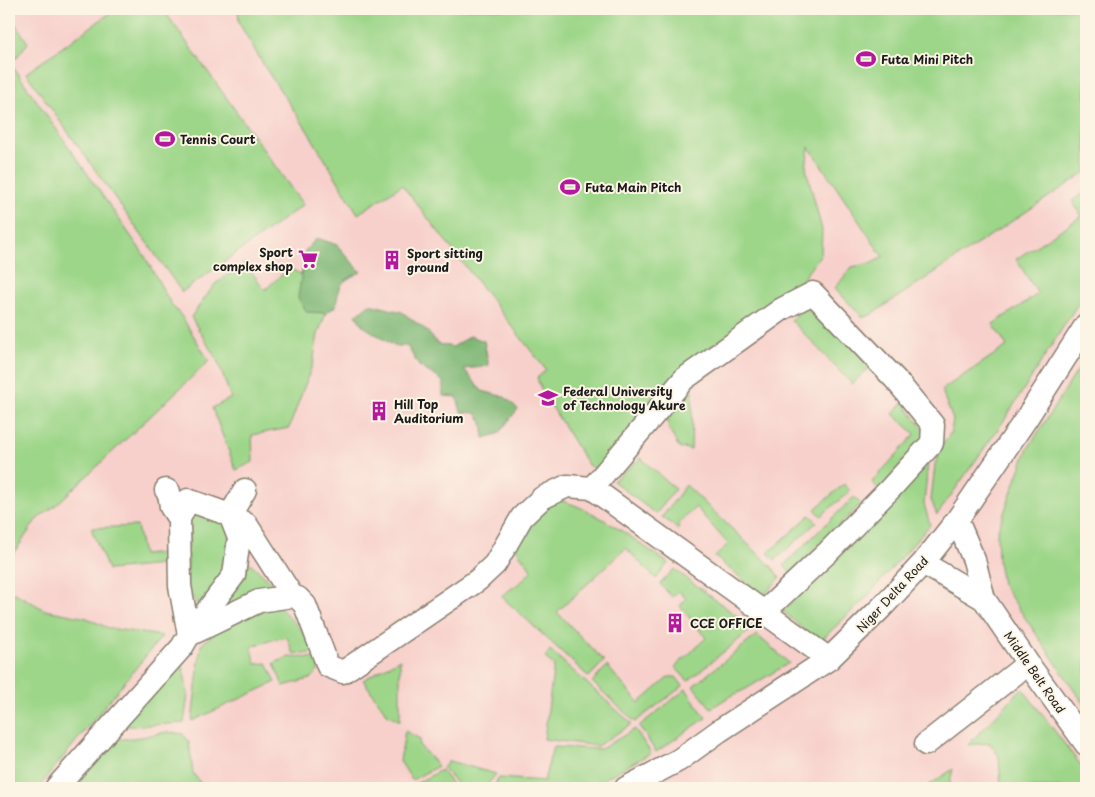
<svg xmlns="http://www.w3.org/2000/svg" width="1095" height="797" viewBox="0 0 1095 797" font-family="'Playpen Sans',sans-serif">
	<style>
		.built { fill: #f7d0cb }
		.green { fill: #9dd689; stroke: #5c7952 }
		.forest { fill: #7eb775; stroke: #4d6a48 }
		.lines { fill: none; stroke-linecap: round; stroke-linejoin: round }
		.minor-casing { stroke: #887c6e; stroke-width: 25 }
		.minor { stroke: #fff; stroke-width: 22 }
		.labels { text-anchor: middle; dominant-baseline: central; stroke-width: 4; stroke-linejoin: round; paint-order: stroke }
		.poi-label { font-size: 12px; font-weight: bold; fill: #1c1c1c; stroke: #fcf5e5; text-anchor: start }
		.street-label { font-size: 12px; fill: #1c1c1c; stroke: #fcf5e5 }
	</style>
	<rect width="100%" height="100%" fill="#fcf5e5"/>
	<filter id="ink" filterUnits="userSpaceOnUse"><feTurbulence type="fractalNoise" baseFrequency=".02" numOctaves="2"/><feDisplacementMap in="SourceGraphic" scale="10" xChannelSelector="R" yChannelSelector="G"/><feConvolveMatrix kernelMatrix="1 2 1 2 8 2 1 2 1" color-interpolation-filters="sRGB"/></filter>
	<filter id="wash" filterUnits="userSpaceOnUse"><feTurbulence type="fractalNoise" baseFrequency=".0096" numOctaves="4" result="noise"/><feDisplacementMap in="SourceGraphic" scale="20" xChannelSelector="R" yChannelSelector="G"/><feGaussianBlur stdDeviation="1.12" result="paint"/><feColorMatrix in="noise" values="0 0 0 0 0 0 0 0 0 0 0 0 0 0 0 0 0 1.4 0 .05"/><feComposite in="paint" operator="in"/></filter>
	<g filter="url(#wash)">
		<rect width="100%" height="100%" fill="#f3ddbf"/>
		<path class="built" d="M9 9H1086V788H9Z"/>
		<path class="green" d="M116 9H163L303 205 182 292 26 73Z
			M238 9H1086V172L869 316 862 317 835 288 852 267 872 263 883 257 809 147 806 168 822 230 821 254 799 284 736 330 694 357 599 471 588 465 541 389 537 378 546 370 402 185 358 214 307 130 266 69 239 23Z
			M9 14 28 43 11 64 144 255 171 304 182 317 209 361 56 505 36 520 12 556 9 554Z
			M1086 192V291L1005 419 937 515 931 500 935 464 942 446 951 432 953 420 943 394V389L1007 346 993 324 1038 294 1016 259 1082 216 1072 201Z
			M245 263 265 290 289 268 302 275 307 312 326 313 318 334 313 363 289 428 252 435 253 462 236 470 212 408 231 398 218 362 191 317 215 284Z
			M812 301 872 365 852 384 791 320Z
			M1086 357V707L1002 584 998 561 997 532 1027 450Z
			M693 389 691 450 684 448 680 449C660 416 663 411 693 389Z
			M903 403 928 434 879 490 872 482 915 434 893 414Z
			M641 458 675 489 656 514 613 481Z
			M928 463 924 504 930 525 865 599 818 643 783 611 837 559Z
			M844 484 850 491 821 516 815 509Z
			M686 485 772 567 780 578 763 596 715 557 728 544 696 507 680 522 678 529 662 517Z
			M854 497 861 504 791 573 784 565Z
			M561 501C594 508 639 543 668 563L656 579 626 548 557 612 604 661 589 677 501 596 521 582 531 571 529 566 511 543 540 508Z
			M190 505 228 518 230 573 198 605 187 589Z
			M810 515 817 522 775 560 768 553Z
			M137 526 143 555 170 552 173 564 108 570 91 528Z
			M247 560 278 589 223 606Z
			M674 569 753 628 688 681 675 667 706 638 680 606 686 599 679 591 672 597 660 584Z
			M15 593 45 610 87 618 108 628 162 636 38 788H9V596Z
			M278 606 302 630 315 651 305 654 293 653 287 637 272 640 251 647 256 664 267 663 276 682 192 721 201 645 225 623Z
			M757 635 789 663 746 689 729 697 711 708 693 686Z
			M180 650 188 695 184 723 115 727Z
			M550 650 632 724 597 746 544 739 554 665 545 658Z
			M289 657 318 658 319 670 310 679 283 686 274 663Z
			M400 659V721L387 714 363 680Z
			M607 666 639 703 669 677H676L683 686 635 722 592 682Z
			M1022 688 1086 772V788H1001L999 756 990 743 968 745Z
			M686 689 706 718 656 752 639 726Z
			M635 729 651 753 587 788H492L499 778 544 781 553 747 601 749Z
			M405 731 420 739 419 745 438 766 412 780 400 761Z
			M167 732 183 734 189 742 193 773 204 788H64L106 741 141 737Z
			M449 761 496 774 485 788H460L443 768Z
			M953 769 949 788H925Z
			M441 770 455 788H408Z"/>
		<path class="forest" d="M317 238 337 245 361 272C341 281 339 284 336 306L326 313 307 312 298 298 305 251Z
			M369 304 402 312 426 330 438 344 453 347 470 336 484 341 489 366 464 369 482 391 505 397 518 409 498 434 484 438 482 422 476 413 461 412 457 397 443 396V381L419 366 407 346H394L362 325 356 315Z"/>
	</g>
	<g filter="url(#ink)">
		<g class="lines">
			<defs>
				<path id="minor" d="M592 488 684 379 782 309 813 293 896 380 933 425 932 443 890 489 828 552 764 612
					M166 490 169 492 171 507 179 519
					M233 517 246 524 292 596
					M957 520 974 560 984 599 1029 665 1086 744
					M923 563 984 599
					M191 632 234 575 239 538 230 515
					M189 635 180 586 179 519 188 500 230 515 245 490
					M926 744 1021 669 1029 665
					M56 788 182 647 189 635 259 601 292 596 298 598 305 605 328 666 343 672 478 580 495 564 522 517 542 498 567 486 592 488 829 659
					M626 788 679 760 719 731 829 659 881 608 923 563 957 520 1026 419 1086 325"/>
			</defs>
			<use href="#minor" class="minor-casing"/>
			<use href="#minor" class="minor"/>
		</g>
	</g>
	<defs>
		<symbol id="stadium-bare" viewBox="-9 -9 18 18"><path d="M0-5a6.5 5 0 1 0 0 10a6.5 5 0 1 0 0-10ZM-3.5-1.8h7v3.6h-7Z" fill="#b5179e" stroke="#fcf5e5" stroke-width="2.5" paint-order="stroke"/></symbol>
		<symbol id="supermarket-bare" viewBox="-9 -9 18 18"><path d="M-6-5.5h2.5l.6 2H6L4.5 2H-2.5L-4.4-4H-6ZM-1.5 3.2a1.3 1.3 0 1 0 .1 0ZM3 3.2a1.3 1.3 0 1 0 .1 0Z" fill="#b5179e" stroke="#fcf5e5" stroke-width="2.5" paint-order="stroke"/></symbol>
		<symbol id="building-bare" viewBox="-9 -9 18 18"><path d="M-4-6H4V6H1V3H-1V6H-4ZM-2.5-4.3h1.7v1.8h-1.7ZM.8-4.3h1.7v1.8H.8ZM-2.5-1h1.7V.8h-1.7ZM.8-1h1.7V.8H.8Z" fill="#b5179e" stroke="#fcf5e5" stroke-width="2.5" paint-order="stroke"/></symbol>
		<symbol id="university-bare" viewBox="-9 -9 18 18"><path d="M0-5L7-2L0 1L-7-2ZM-4 1L0 2.5L4 1V4Q0 6-4 4Z" fill="#b5179e" stroke="#fcf5e5" stroke-width="2.5" paint-order="stroke"/></symbol>
	</defs>
	<g fill-rule="evenodd">
		<use href="#stadium-bare" x="852" y="45" width="28" height="28"/>
		<use href="#stadium-bare" x="151" y="125" width="28" height="28"/>
		<use href="#stadium-bare" x="556" y="173" width="28" height="28"/>
		<use href="#supermarket-bare" x="294" y="245" width="28" height="28"/>
		<use href="#building-bare" x="378" y="246" width="28" height="28"/>
		<use href="#university-bare" x="534" y="384" width="28" height="28"/>
		<use href="#building-bare" x="365" y="397" width="28" height="28"/>
		<use href="#building-bare" x="661" y="609" width="28" height="28"/>
	</g>
	<g class="labels">
		<g class="poi-label">
			<text x="881" y="59">Futa Mini Pitch</text>
			<text x="180" y="139">Tennis Court</text>
			<text x="585" y="187">Futa Main Pitch</text>
			<text x="293" y="252" text-anchor="end">Sport<tspan x="293" dy="14">complex shop</tspan></text>
			<text x="407" y="253">Sport sitting<tspan x="407" dy="14">ground</tspan></text>
			<text x="563" y="391">Federal University<tspan x="563" dy="14">of Technology Akure</tspan></text>
			<text x="394" y="404">Hill Top<tspan x="394" dy="14">Auditorium</tspan></text>
			<text x="690" y="623">CCE OFFICE</text>
		</g>
		<g class="street-label">
			<text transform="translate(892 594) rotate(-47)">Niger Delta Road</text>
			<text transform="translate(1035 672) rotate(55)">Middle Belt Road</text>
		</g>
	</g>
	<rect width="1095" height="797" fill="none" stroke="#fcf5e5" stroke-width="30"/>
</svg>
